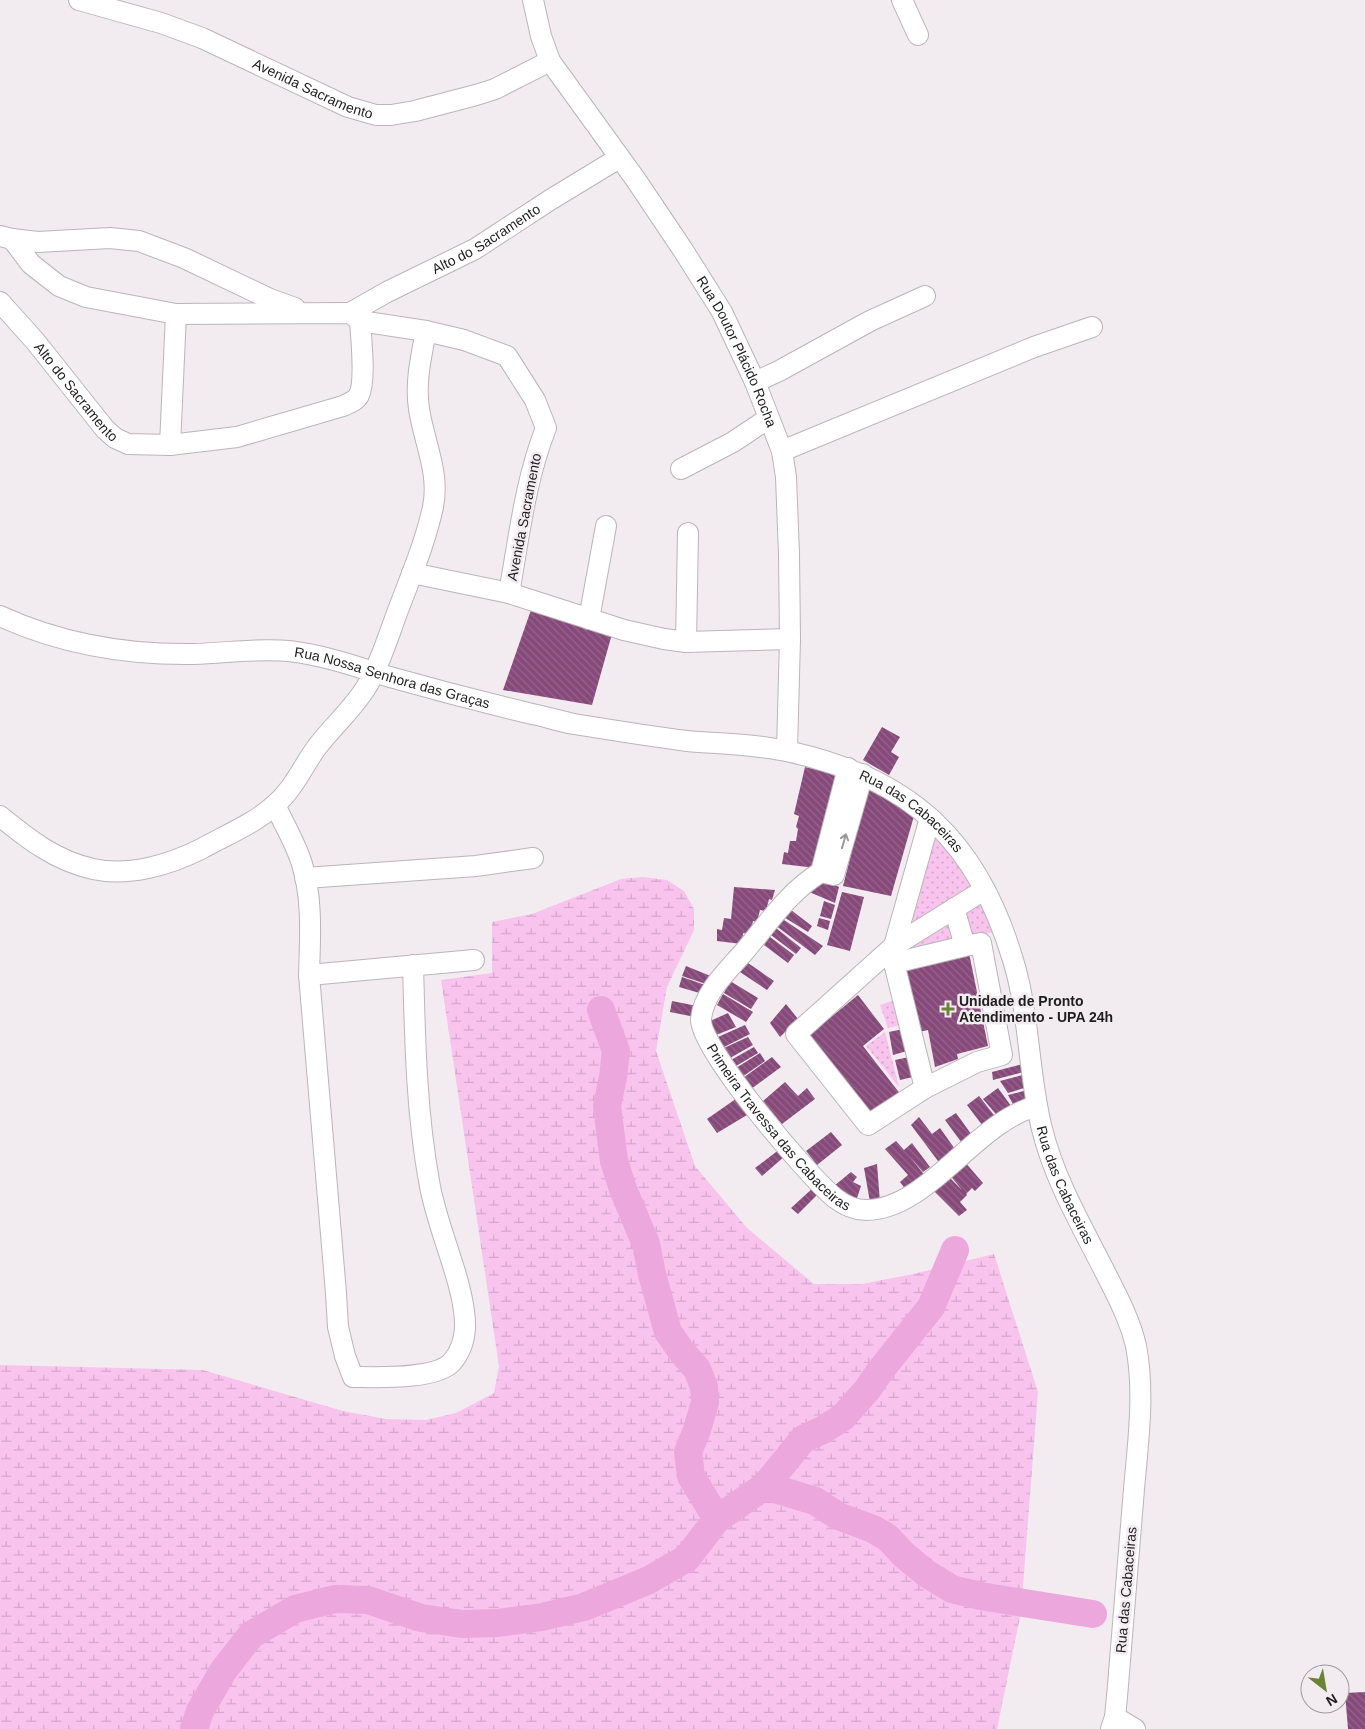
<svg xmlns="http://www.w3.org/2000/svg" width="1365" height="1729" viewBox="0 0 1365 1729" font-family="Arial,sans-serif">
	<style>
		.grass { fill: url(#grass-dots) }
		.wetland { fill: url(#wetland-marsh) }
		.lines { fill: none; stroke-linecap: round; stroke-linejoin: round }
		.river { stroke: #eca7dd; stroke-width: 28 }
		.building { fill: url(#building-back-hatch) }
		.minor-casing { stroke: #bab5b9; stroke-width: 22 }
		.minor { stroke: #fff; stroke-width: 20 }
		.oneway { stroke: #9a999a }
		.poi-dot { fill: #6a8335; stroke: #f2ecf0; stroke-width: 2 }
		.labels { text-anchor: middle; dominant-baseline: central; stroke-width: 5; stroke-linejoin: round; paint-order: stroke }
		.street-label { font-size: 14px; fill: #1f1d1e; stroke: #f2ecf0 }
		.poi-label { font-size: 14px; font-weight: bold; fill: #1f1d1e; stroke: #f2ecf0; text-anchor: start }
	</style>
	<defs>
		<pattern id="grass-dots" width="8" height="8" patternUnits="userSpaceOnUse" patternTransform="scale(1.25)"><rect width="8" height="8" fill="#f8c3ed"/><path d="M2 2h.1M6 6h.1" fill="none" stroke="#d4a7cb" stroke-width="1.8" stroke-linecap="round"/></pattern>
		<pattern id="wetland-marsh" width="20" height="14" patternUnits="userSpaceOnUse" patternTransform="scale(1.25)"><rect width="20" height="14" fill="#f8c3ed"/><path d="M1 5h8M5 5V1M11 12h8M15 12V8" fill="none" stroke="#d4a7cb"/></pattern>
		<pattern id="building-back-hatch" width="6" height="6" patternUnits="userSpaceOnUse" patternTransform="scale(1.25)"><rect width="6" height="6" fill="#86497a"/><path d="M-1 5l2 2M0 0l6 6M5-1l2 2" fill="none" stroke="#94668a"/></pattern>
	</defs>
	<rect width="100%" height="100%" fill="#f2ecf0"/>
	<path class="grass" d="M935 835 974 884 916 924 911 918Z
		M981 899 994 932 969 938 961 912Z
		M951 918 958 940 898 956Z
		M894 1000 901 1025 888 1028 880 1005Z
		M885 1032 899 1087 866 1046Z"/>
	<path class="wetland" d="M643 877 667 880 684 891 694 909V930L667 987 656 1051 695 1166 747 1228 814 1284H862L913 1274 994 1254 1038 1392 1021 1612 997 1729H0V1365L203 1370 343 1411 386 1419 426 1420 456 1413 494 1393 499 1366 441 980 492 973V922L532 914 621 879Z"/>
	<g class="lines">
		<path class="river" d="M601 1010 616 1051 613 1077 607 1106 614 1161 623 1189 646 1244 652 1274 668 1332 682 1352 697 1369 704 1387 705 1402 697 1430 688 1452 691 1476 717 1519
			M765 1486 815 1501 838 1516 873 1529 887 1537 904 1555 927 1574 952 1589 980 1596 1093 1614
			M194 1729 200 1711 223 1671 251 1635 295 1609 335 1599 368 1600 421 1618 462 1624 498 1623 542 1617 584 1607 649 1580 687 1558 717 1519 765 1486 803 1439 823 1430 843 1417 867 1390 880 1371 931 1307 955 1250"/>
	</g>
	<path class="building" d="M532 607 612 634 592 705 503 690Z
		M882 727 900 737 891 752 899 757 889 775 863 760Z
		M805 767 838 775 816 868 782 864 784 852 788 853 790 841H796L798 829 796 827 799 816 794 814Z
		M868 788 890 799 914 816 891 896 843 886Z
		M820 878 839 887 835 903 807 891Z
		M734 887 775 890 772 900 769 899 766 911 760 910 757 922 753 921 750 934 743 933 742 944 717 941V929L722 930 724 918 731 919Z
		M842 892 864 897 850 951 827 945Z
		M824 901 835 905 831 919 820 916Z
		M787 907 812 926 808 932 782 916Z
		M781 918 823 946 815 955 775 925Z
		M819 918 830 921 828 930 817 926Z
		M776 928 801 948 796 954 771 935Z
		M770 937 794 955 788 963 764 945Z
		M969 953 988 1046 957 1054 958 1059 935 1067 928 1030 919 1032 904 969Z
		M748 963 774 981 767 990 740 972Z
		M686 966 713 977 709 985 682 976Z
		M682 977 708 986 703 994 679 987Z
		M730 981 758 998 751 1009 724 993Z
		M723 994 753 1012 746 1022 717 1005Z
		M858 995 884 1029 863 1046 901 1095 873 1118 808 1036Z
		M672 1001 697 1006 695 1017 670 1012Z
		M786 1004 798 1019 780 1037 770 1023Z
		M728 1013 736 1027 716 1035 708 1022Z
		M745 1025 750 1034 724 1047 718 1037Z
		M903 1029 907 1051 893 1055 889 1032Z
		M748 1037 753 1045 730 1058 724 1048Z
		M754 1047 758 1053 736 1066 731 1060Z
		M760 1053 765 1061 742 1077 736 1068Z
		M772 1057 781 1067 751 1089 743 1078Z
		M909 1057 913 1077 900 1080 895 1060Z
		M1023 1064 1024 1072 993 1080 992 1072Z
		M1030 1073 1031 1086 1008 1093 1000 1081Z
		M785 1082 798 1096 807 1088 815 1099 782 1124 763 1101Z
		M998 1088 1014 1110 1001 1120 983 1099Z
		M1031 1089 1033 1103 1015 1108 1008 1095Z
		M740 1096 752 1112 717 1133 707 1119Z
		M979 1096 997 1119 985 1129 967 1105Z
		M956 1113 974 1138 964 1146 945 1120Z
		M919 1117 932 1134 940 1128 957 1152 941 1165 911 1125Z
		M831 1132 842 1145 817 1165 806 1151Z
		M896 1141 904 1150 912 1143 930 1167 923 1172 910 1157 926 1177 907 1191 900 1182 908 1175 885 1149Z
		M780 1149 785 1156 762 1176 755 1168Z
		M964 1161 983 1183 975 1191 972 1188 966 1194 967 1195 960 1202 967 1210 959 1216 932 1189 949 1177 962 1190 949 1174Z
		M877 1164 880 1202H870L864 1168Z
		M851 1172 857 1177 853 1182 861 1186 856 1201 834 1186Z
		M814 1187 819 1193 798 1214 791 1208Z
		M1365 1692V1729H1348L1345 1693Z"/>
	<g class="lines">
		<defs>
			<g id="minor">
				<path id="s1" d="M79 0 161 23 202 38 348 107 376 115H391L415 111 476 95 495 89 550 61"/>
				<path id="s2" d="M533 0 541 36 550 61 636 180 683 250 722 312 755 382 782 451 786 477 789 554 790 639 787 750"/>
				<path d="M902 0 918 35"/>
				<path d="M0 236 12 239 31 264 59 286 86 297 176 314 350 313 360 321 426 331 464 340 507 356 535 400 546 428C525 481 519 538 509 593"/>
				<path d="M12 239 38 242 110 238 139 241 184 258 270 299 295 308"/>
				<path id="s3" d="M0 302 35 341 105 429 115 438 128 444 170 445 237 437 343 406C349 403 356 401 359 395 366 381 361 337 360 321"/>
				<path id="s4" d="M350 313 387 292 475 249 550 200 619 158"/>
				<path d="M755 382 779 371 870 321 925 296"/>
				<path d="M170 445 176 314"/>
				<path d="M782 451 1034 347 1092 327"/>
				<path d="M681 469 733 442 769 418"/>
				<path d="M412 573 509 593 624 630 664 639 686 642 790 639"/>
				<path id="s5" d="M0 616C61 644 127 655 194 654 226 653 257 648 289 651 324 655 357 667 390 677 436 690 482 702 528 713 543 716 559 721 574 724 611 730 649 736 687 741 721 744 758 744 791 752 912 779 978 842 1013 960 1030 1015 1028 1074 1042 1129 1054 1178 1080 1223 1103 1268 1115 1292 1130 1319 1136 1346 1145 1392 1138 1443 1134 1489 1129 1558 1122 1628 1117 1697L1115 1717 1111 1729"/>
				<path d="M589 619 606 526"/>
				<path d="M686 642 688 533"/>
				<path d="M275 805C284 824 296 844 302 864 313 900 310 939 309 975L336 1293 338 1327 345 1356 353 1377C376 1377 436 1380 452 1362 470 1341 466 1315 460 1290 451 1253 435 1218 429 1181 416 1109 415 1038 413 965"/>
				<path d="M0 816C28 839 56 861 93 869 128 877 169 865 201 849 226 835 254 824 276 804 294 788 303 766 317 747 333 726 353 709 367 686 380 664 388 637 397 613 410 578 425 544 433 507 440 473 424 442 419 409 415 383 421 357 426 331"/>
				<path id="s6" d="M821 872C788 892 768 924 743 953 727 971 703 994 701 1019 699 1048 809 1177 835 1198 844 1205 855 1210 866 1210 928 1210 976 1121 1037 1106"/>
				<path d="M821 872 834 875 863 774"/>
				<path d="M821 872 848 768"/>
				<path d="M305 878 476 866 533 858"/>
				<path d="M954 908 965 946 894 963 925 1088 977 1062 1002 1055 981 943 965 946"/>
				<path d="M894 946 930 818"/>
				<path d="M309 975 474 960"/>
				<path d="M925 1088 868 1125 796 1034 894 946 984 890"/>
				<path d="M1115 1717 1135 1729"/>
			</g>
		</defs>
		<use href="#minor" class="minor-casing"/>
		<use href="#minor" class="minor"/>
	</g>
	<defs><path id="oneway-shaft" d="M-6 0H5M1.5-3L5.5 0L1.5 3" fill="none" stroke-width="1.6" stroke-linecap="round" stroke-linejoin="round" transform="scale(1.25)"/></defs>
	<use class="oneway" href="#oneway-shaft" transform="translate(844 841) rotate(-74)"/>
	<path class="poi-dot" d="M945.5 1001.5h5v5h5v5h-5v5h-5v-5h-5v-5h5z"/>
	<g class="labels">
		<g class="street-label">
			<text stroke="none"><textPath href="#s1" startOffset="251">Avenida Sacramento</textPath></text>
			<text stroke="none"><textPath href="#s4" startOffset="155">Alto do Sacramento</textPath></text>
			<text stroke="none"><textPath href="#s2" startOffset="410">Rua Doutor Plácido Rocha</textPath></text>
			<text stroke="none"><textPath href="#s3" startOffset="118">Alto do Sacramento</textPath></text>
			<text transform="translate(524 517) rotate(-79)">Avenida Sacramento</text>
			<text stroke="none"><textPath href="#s5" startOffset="401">Rua Nossa Senhora das Graças</textPath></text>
			<text stroke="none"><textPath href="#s5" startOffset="944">Rua das Cabaceiras</textPath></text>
			<text stroke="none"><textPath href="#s6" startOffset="328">Primeira Travessa das Cabaceiras</textPath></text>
			<text stroke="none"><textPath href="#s5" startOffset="1362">Rua das Cabaceiras</textPath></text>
			<text transform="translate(1126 1590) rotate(-85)">Rua das Cabaceiras</text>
		</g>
		<g class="poi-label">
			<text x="959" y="1001">Unidade de Pronto<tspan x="959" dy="16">Atendimento - UPA 24h</tspan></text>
		</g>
	</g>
	<g transform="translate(1325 1689) rotate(149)"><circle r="24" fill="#f2ecf0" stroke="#9e999c"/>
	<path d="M0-4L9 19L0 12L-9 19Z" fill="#6a8335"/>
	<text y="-8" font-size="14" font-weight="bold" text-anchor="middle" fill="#1f1d1e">N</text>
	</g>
</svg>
